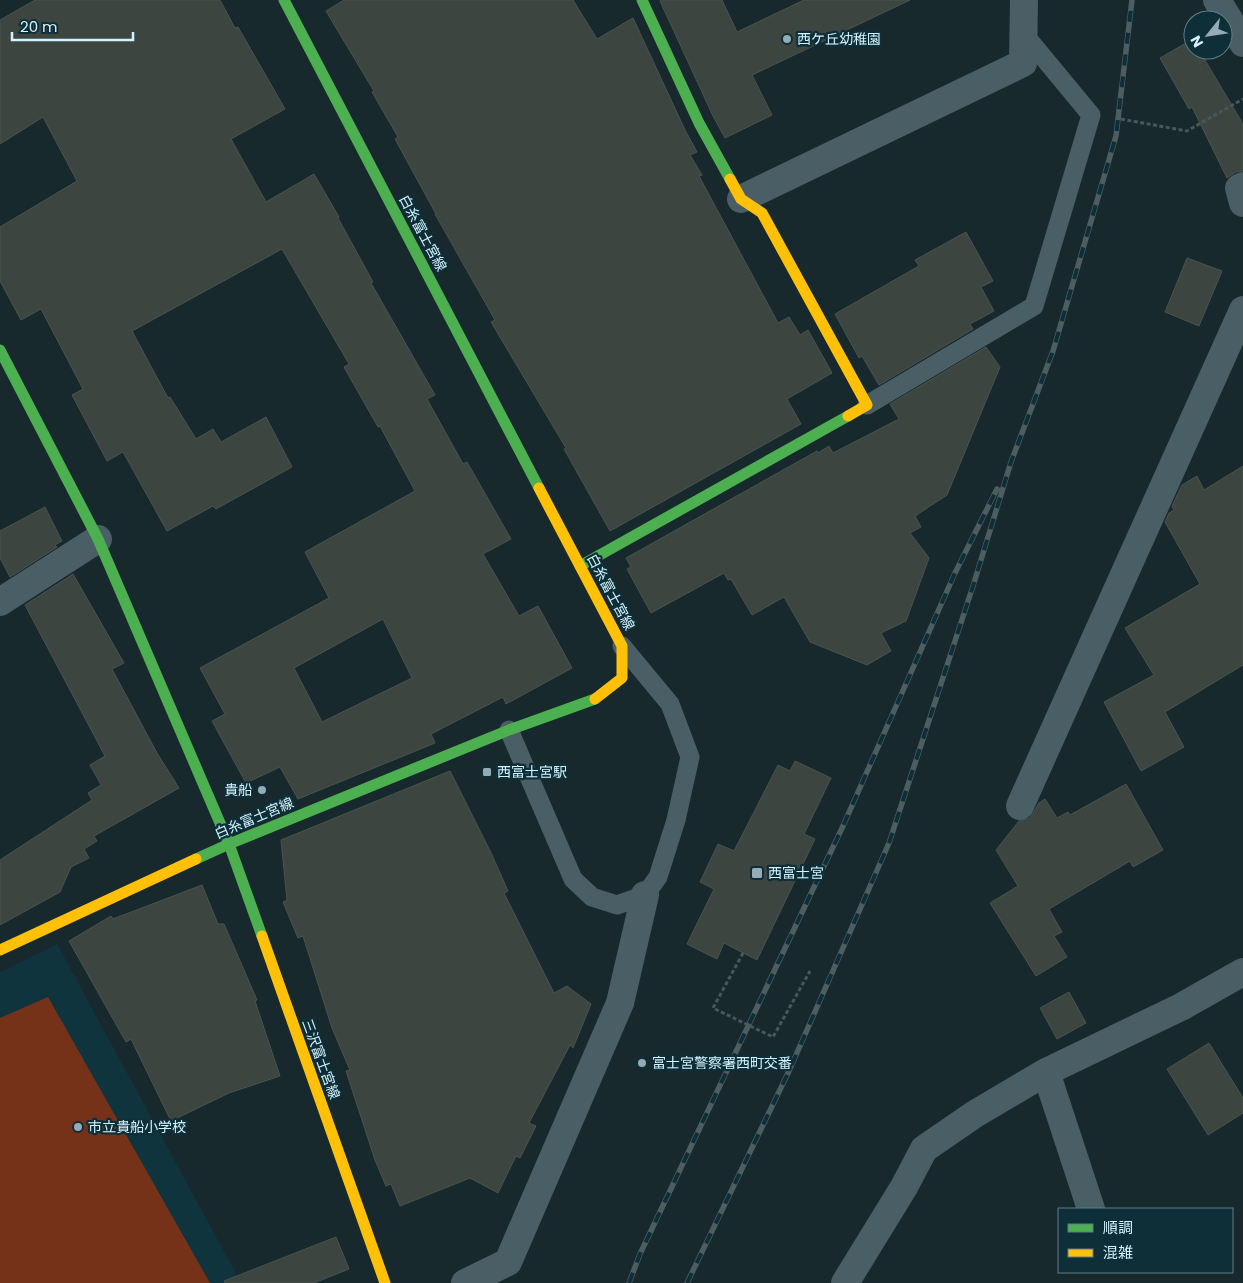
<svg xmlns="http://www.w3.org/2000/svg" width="1243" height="1283" viewBox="0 0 1243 1283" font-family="Poppins,'Noto Sans JP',sans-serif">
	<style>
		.built { fill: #10343e }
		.green { fill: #753218 }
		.building { fill: #3d4540; stroke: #4a534e; fill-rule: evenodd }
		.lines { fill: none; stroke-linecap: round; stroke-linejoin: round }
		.path { stroke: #46585d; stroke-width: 3; stroke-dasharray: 4 2.5; stroke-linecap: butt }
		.lane { stroke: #495e65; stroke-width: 19 }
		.street { stroke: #495e65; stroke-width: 28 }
		.fast { stroke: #4caf50; stroke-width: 11 }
		.slow { stroke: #ffc107; stroke-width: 11 }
		.rail-casing { stroke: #4d5e63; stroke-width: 5.5 }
		.rail { stroke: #0e2e38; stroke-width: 4; stroke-dasharray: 11; stroke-linecap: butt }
		.poi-dot { fill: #93acb5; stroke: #0e2e38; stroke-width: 2 }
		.labels { text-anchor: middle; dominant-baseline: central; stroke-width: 4.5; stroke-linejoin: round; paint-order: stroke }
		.poi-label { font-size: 14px; fill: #d5f3fe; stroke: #0e2e38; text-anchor: start }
		.street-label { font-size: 14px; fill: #d5f3fe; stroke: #0e2e38 }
	</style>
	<rect width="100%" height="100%" fill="#18292e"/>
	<path class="built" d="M57 944 241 1283H0V972Z"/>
	<path class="green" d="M48 997 210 1283H0V1018Z"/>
	<path class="building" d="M35 0H220L235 28 238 27 285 109 231 139 266 202 314 174 339 217 338 218 373 282 371 283 435 395 427 399 463 464 467 462 511 539 483 554 519 616 538 606 572 668 506 704 503 697 431 734 435 743 298 799 280 767 246 783 212 721 225 714 200 668 329 598 305 552 415 491 380 426 378 427 344 367 349 364 282 249 132 331 168 398 170 397 196 439 213 429 221 442 266 417 292 467 216 509 213 506 167 531 123 452 107 461 72 395 83 389 41 309 21 320 0 281V227L77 181 43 117 0 144V20ZM383 619 412 678 322 722 294 668Z
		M344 0H573L597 39 633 18 685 130 697 152 690 155 702 175 699 176 778 323 789 317 800 335 808 330 832 373 787 399 801 424 610 531 564 449 566 448 491 322 495 320 435 214H436L395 139 398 137 372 92 374 91 326 11Z
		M662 0H722L737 32 804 0H910L752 75 772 115 725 138 713 116 660 1Z
		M1193 39V50H1199L1243 124V171L1236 172 1227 178 1192 107 1189 109 1160 58Z
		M966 232 993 281 981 287 994 311 970 324 973 329 879 385 862 356 859 358 835 314 919 266 915 260Z
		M1187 258 1222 271 1199 326 1165 312Z
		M986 347 1000 367 947 495 915 516 921 527 910 533 929 558 906 621 881 633 891 651 867 665 810 642 784 597 752 615 731 579 728 580 724 573 651 613 627 569 631 567 626 558 817 451 818 453 829 446 833 453 899 419 890 404Z
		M1243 466V665L1165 712 1184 747 1141 771 1104 702 1154 675 1125 628 1200 584 1165 522 1169 513 1174 510 1172 506 1182 485 1197 476 1204 490Z
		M45 507 62 541 55 545 57 547 10 577 0 558V531Z
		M73 574 124 663 112 669 157 753 179 788 94 836 97 841 84 849 89 858 71 867 60 892 0 925V860L92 800 88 793 101 785 90 765 105 756 25 605Z
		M795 761 831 778 804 834 815 839 757 960 724 943 717 959 687 944 714 889 700 882 718 844 734 851 778 765 790 771Z
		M450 771 492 855 508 891 504 893 554 993 567 986 591 1004 573 1048 570 1045 529 1123 536 1126 520 1158 516 1156 498 1193 470 1178 400 1206 391 1184 386 1186 375 1160 346 1071 350 1070 332 1028 303 936 298 938 283 902 287 900 281 840Z
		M1126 784 1163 850 1133 867 1130 861 1049 909 1062 932 1054 936 1067 957 1036 976 990 903 1018 886 996 850 1019 821 1030 818 1039 803 1045 799 1057 818 1068 812 1070 815Z
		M202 885 218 924H224L257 1000 255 1001 280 1076 229 1093 171 1121 131 1039 126 1042 69 941 111 916 113 919Z
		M1069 992 1086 1023 1057 1039 1040 1008Z
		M1209 1043 1243 1098V1113L1208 1135 1167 1069Z
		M336 1237 349 1269 314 1283H225L224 1281Z"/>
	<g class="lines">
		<path class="path" d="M1121 119 1187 131 1243 99
			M743 953 713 1008 773 1037 810 971"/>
		<path class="lane" d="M867 405 1034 306 1091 115 1024 34
			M509 730 573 879 592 897 617 905 645 895 658 877 676 820 690 757 670 704 622 646"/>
		<path class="street" d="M1217 0 1243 43
			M1243 186 1239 188 1243 203
			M741 199 1023 63 1024 0
			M0 602 98 539
			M1020 806 1243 310
			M1046 1072 1091 1209
			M465 1283 508 1262 620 1003 645 895
			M845 1283 904 1187 924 1149 975 1114 1046 1072 1181 1007 1243 972"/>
		<path class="fast" d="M284 0 539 488
			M642 0 699 123 730 179
			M0 350 98 539 229 844 262 936
			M580 566 848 416
			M196 859 229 844 509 730 595 699"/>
		<path class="slow" d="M730 179 741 199 762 213 867 405 848 416
			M539 488 622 646V678L595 699
			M262 936 385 1283
			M0 950 196 859"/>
		<defs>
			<path id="rail" d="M629 1283 640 1254 843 826 955 573 997 489
				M687 1283 789 1071 889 843 973 586 1011 462 1053 351 1116 136 1132 0"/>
		</defs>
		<use href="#rail" class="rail-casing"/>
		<use href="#rail" class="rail"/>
	</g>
	<g class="poi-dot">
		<circle cx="787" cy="39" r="5"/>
		<rect x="482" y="767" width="10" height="10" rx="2.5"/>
		<circle cx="262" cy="790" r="5"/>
		<rect x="751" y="867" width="12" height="12" rx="2.5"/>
		<circle cx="642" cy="1063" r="5"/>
		<circle cx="78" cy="1127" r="5"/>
	</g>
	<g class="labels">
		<g class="poi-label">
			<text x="797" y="39">西ケ丘幼稚園</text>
			<text x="497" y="772">西富士宮駅</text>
			<text x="252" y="790" text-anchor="end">貴船</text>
			<text x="768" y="873">西富士宮</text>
			<text x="652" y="1063">富士宮警察署西町交番</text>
			<text x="88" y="1127">市立貴船小学校</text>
		</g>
		<g class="street-label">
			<text transform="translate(423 233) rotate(62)">白糸富士宮線</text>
			<text transform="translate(611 592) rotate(62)">白糸富士宮線</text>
			<text transform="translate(254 818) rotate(-23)">白糸富士宮線</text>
			<text transform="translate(321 1059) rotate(70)">三沢富士宮線</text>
		</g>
	</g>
	<rect x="1058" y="1208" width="175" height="65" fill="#0e2e38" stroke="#5e7d87"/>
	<rect x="1068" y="1224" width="25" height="8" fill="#4caf50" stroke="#5e7d87"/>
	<text x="1103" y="1233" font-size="15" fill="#d5f3fe">順調</text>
	<rect x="1068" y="1249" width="25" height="8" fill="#ffc107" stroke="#5e7d87"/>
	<text x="1103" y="1258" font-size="15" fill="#d5f3fe">混雑</text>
	<g transform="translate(1208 35) rotate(240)"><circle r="24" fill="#0e2e38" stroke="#5e7d87"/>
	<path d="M0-4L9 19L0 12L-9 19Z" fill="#93acb5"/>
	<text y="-8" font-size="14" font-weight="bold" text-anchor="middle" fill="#d5f3fe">N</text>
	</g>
	<path d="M12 32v8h121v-8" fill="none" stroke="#d5f3fe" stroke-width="2.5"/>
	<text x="20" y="32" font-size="15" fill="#d5f3fe" stroke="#0e2e38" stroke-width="4" paint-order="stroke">20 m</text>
</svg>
